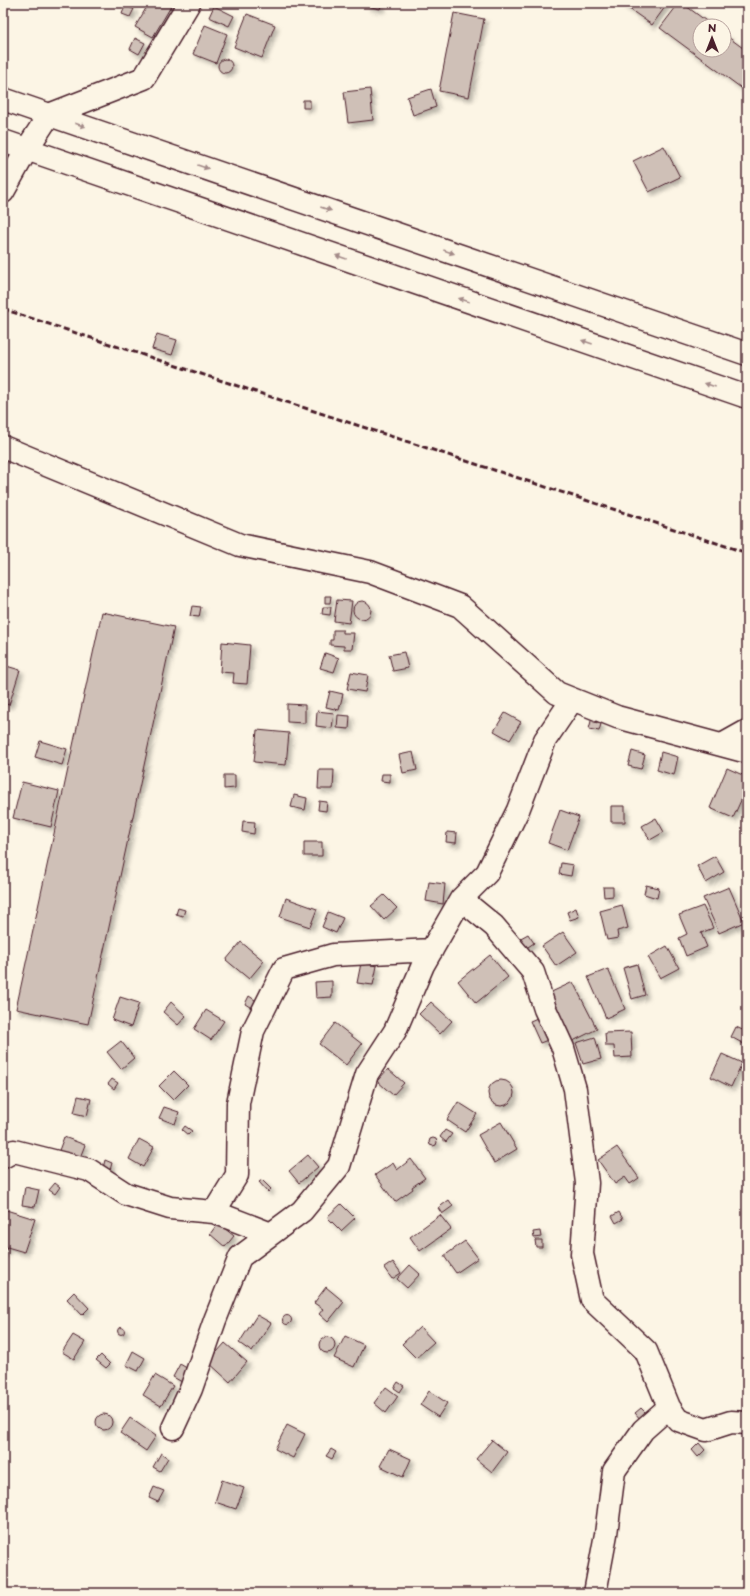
<svg xmlns="http://www.w3.org/2000/svg" width="750" height="1596" viewBox="0 0 750 1596" font-family="'Playpen Sans',sans-serif">
	<style>
		.building { fill: #cfc0b7; stroke: #4a1f2b; filter: url(#shadow) }
		.lines { fill: none; stroke-linecap: round; stroke-linejoin: round }
		.street-casing { stroke: #4a1f2b; stroke-width: 25 }
		.highway-casing { stroke: #4a1f2b; stroke-width: 25 }
		.street { stroke: #fcf5e5; stroke-width: 22 }
		.highway { stroke: #fcf5e5; stroke-width: 22 }
		.rail { stroke: #4a1f2b; stroke-width: 3; stroke-dasharray: 6 3; stroke-linecap: butt }
		.oneway { fill: #a38a88 }
	</style>
	<defs>
		<filter id="shadow"><feDropShadow dx="3.5" dy="3.5" stdDeviation="2" flood-color="#0004"/></filter>
	</defs>
	<rect width="100%" height="100%" fill="#fcf5e5"/>
	<filter id="ink" filterUnits="userSpaceOnUse"><feTurbulence type="fractalNoise" baseFrequency=".025" numOctaves="2"/><feDisplacementMap in="SourceGraphic" scale="8" xChannelSelector="R" yChannelSelector="G"/><feConvolveMatrix kernelMatrix="1 2 1 2 8 2 1 2 1" color-interpolation-filters="sRGB"/></filter>
	<g filter="url(#ink)">
		<path class="building" d="M149 3H173L153 37 135 27Z
			M367 3H382L380 9 367 6Z
			M621 3H668L652 25Z
			M679 3H682L713 26H700V50H724V34L747 51V86L744 90 660 28Z
			M125 6 134 9 130 17 122 14Z
			M214 6 234 16 229 26 209 17Z
			M454 13 484 19 469 97 439 91Z
			M247 14 275 25 262 58 234 47Z
			M205 25 227 34 216 63 193 54Z
			M135 38 145 43 139 54 130 49Z
			M218 66a7 7 0 1 1 14 0a7 7 0 1 1-14 0Z
			M370 89 373 120 348 123 344 92Z
			M431 89 436 107 413 115 407 97Z
			M303 100H310V108H303Z
			M664 146 680 177 649 192 633 161Z
			M157 334 177 340 172 355 152 349Z
			M325 596H331L330 603H325Z
			M337 600 352 601 349 623 334 621Z
			M353 610a9 9 0 1 1 18 0a9 9 0 1 1-18 0Z
			M192 606 201 607 199 617 190 616Z
			M323 607H331L330 615 322 614Z
			M102 612 174 627 88 1024 16 1009Z
			M333 630H343V633H354L352 649H344V646L330 645V640H333Z
			M222 642 250 645 247 684 233 683 234 673 220 672Z
			M404 652 408 668 393 671 389 655Z
			M325 653 339 658 334 672 320 668Z
			M3 665 20 670 9 705 3 703Z
			M351 672 368 675 365 692 347 689Z
			M330 691 343 694 339 710 326 707Z
			M287 704 305 705V723L287 722Z
			M317 711 334 713 332 728 316 726Z
			M505 713 521 722 510 740 494 731Z
			M338 715 350 716 349 729 337 728Z
			M591 721 601 724 599 731 589 729Z
			M257 730 289 733 286 765 254 762Z
			M40 741 67 749 62 765 35 757Z
			M632 751 645 755 641 769 628 766Z
			M413 752 417 770 403 773 399 755Z
			M661 752 678 757 674 775 657 770Z
			M727 768 747 777V787L733 818 710 808Z
			M319 770H334L333 789H318Z
			M382 774H390V782L381 781Z
			M224 775H235V788L224 789Z
			M22 782 59 791 51 827 13 818Z
			M294 795 307 798 305 810 291 807Z
			M319 801 327 802 326 811 318 810Z
			M611 806H625V822H611Z
			M560 810 579 817 567 850 548 843Z
			M656 818 664 832 650 840 642 826Z
			M243 821 255 822 254 834 242 832Z
			M447 832 457 833 456 843 446 842Z
			M304 842H322V856H304Z
			M715 856 724 872 706 883 697 866Z
			M561 863 573 865 571 876 559 874Z
			M429 882 445 884 443 904 426 901Z
			M646 885 659 888 657 898 644 894Z
			M603 887H613V896L604 897Z
			M729 887 744 922 719 933 703 898Z
			M384 895 397 908 384 920 371 906Z
			M286 898 317 909 310 927 280 917Z
			M622 905 628 928 617 931 618 938 607 940 600 911Z
			M703 906 713 928 701 933 707 947 686 956 679 938 687 934 679 915Z
			M178 908 185 910 183 916 176 914Z
			M576 908 579 917 570 920 567 912Z
			M328 912 343 918 336 933 322 927Z
			M563 932 577 952 556 966 542 946Z
			M528 934 534 943 525 949 519 939Z
			M241 942 264 961 249 979 226 960Z
			M667 946 679 968 660 978 648 957Z
			M490 955 508 977 476 1003 458 981Z
			M361 963 377 966 373 985 357 983Z
			M637 964 645 995 632 999 623 968Z
			M608 969 625 1009 606 1018 588 977Z
			M332 981V997L316 998 315 982Z
			M573 982 597 1029 569 1043 545 995Z
			M249 996 258 1002 253 1009 245 1004Z
			M120 997 139 1003 131 1027 112 1020Z
			M171 1002 186 1016 178 1025 163 1012Z
			M431 1002 452 1021 440 1034 419 1014Z
			M206 1010 224 1021 211 1040 194 1029Z
			M542 1016 553 1038 540 1043 530 1021Z
			M335 1023 362 1044 346 1065 319 1044Z
			M736 1027 747 1032V1039L744 1044 731 1037Z
			M631 1032 632 1057 615 1058 614 1046H606L605 1033Z
			M595 1037 601 1059 583 1064 576 1043Z
			M121 1041 134 1058 121 1069 107 1052Z
			M722 1054 742 1063 731 1087 711 1077Z
			M388 1069 404 1083 393 1095 377 1081Z
			M174 1071 188 1085 173 1100 159 1086Z
			M112 1079 118 1083 114 1089 108 1084Z
			M488 1093a13 13 0 1 1 26 0a13 13 0 1 1-26 0Z
			M78 1096 91 1099 87 1116 74 1113Z
			M458 1102 477 1114 465 1132 447 1120Z
			M164 1107 179 1112 175 1124 159 1118Z
			M501 1122 517 1149 494 1163 478 1135Z
			M185 1126 192 1131 188 1135 182 1130Z
			M445 1130 452 1134 446 1142 440 1137Z
			M64 1137 85 1145 79 1160 58 1153Z
			M429 1142a4 4 0 1 1 8 0a4 4 0 1 1-8 0Z
			M139 1139 154 1147 143 1167 129 1159Z
			M617 1147 639 1178 630 1184 625 1177 615 1184 598 1160Z
			M308 1155 318 1167 299 1183 289 1171Z
			M411 1159 425 1178 412 1187 413 1189 395 1202 375 1175 393 1163 397 1170Z
			M105 1160 112 1163 110 1170 103 1168Z
			M262 1180 271 1189 268 1192 259 1182Z
			M55 1183 60 1187 55 1194 49 1190Z
			M25 1187 39 1190 35 1207 22 1205Z
			M449 1200 453 1206 442 1214 438 1208Z
			M341 1204 355 1218 341 1231 327 1217Z
			M3 1209 35 1219 24 1252 7 1247 5 1253 3 1252Z
			M619 1212 623 1219 616 1223 612 1216Z
			M440 1215 451 1229 420 1251 410 1237Z
			M218 1223 234 1236 225 1247 210 1234Z
			M540 1231 541 1237 534 1238 533 1232Z
			M535 1240H542V1247H536Z
			M465 1241 478 1258 456 1273 444 1256Z
			M393 1262 401 1273 392 1279 384 1268Z
			M410 1265 420 1274 407 1288 397 1279Z
			M326 1287 344 1302 328 1322 319 1314 323 1309 314 1303Z
			M74 1292 89 1308 82 1315 67 1299Z
			M257 1315 271 1323 252 1352 239 1343Z
			M282.5 1320a4.5 4.5 0 1 1 9 0a4.5 4.5 0 1 1-9 0Z
			M420 1327 434 1342 416 1358 402 1344Z
			M117.5 1331a3.5 3.5 0 1 1 7 0a3.5 3.5 0 1 1-7 0Z
			M73 1335 85 1342 74 1359 62 1352Z
			M345 1336 364 1345 354 1367 334 1358Z
			M319 1345a8 8 0 1 1 16 0a8 8 0 1 1-16 0Z
			M225 1343 247 1362 230 1382 208 1362Z
			M133 1351 145 1358 138 1371 126 1365Z
			M101 1355 110 1364 106 1368 96 1360Z
			M180 1364 190 1370 182 1382 173 1377Z
			M155 1375 173 1386 161 1406 143 1395Z
			M398 1382 404 1386 400 1392 394 1388Z
			M386 1387 398 1396 386 1413 374 1403Z
			M429 1391 447 1403 438 1417 420 1405Z
			M641 1408 648 1415 641 1420 635 1413Z
			M96 1422a8 8 0 1 1 16 0a8 8 0 1 1-16 0Z
			M130 1418 156 1436 146 1451 120 1433Z
			M287 1425 305 1434 293 1458 275 1449Z
			M492 1440 507 1452 492 1472 476 1459Z
			M699 1443 705 1450 698 1457 692 1450Z
			M331 1449 336 1452 332 1459 326 1456Z
			M389 1449 411 1459 403 1477 380 1466Z
			M161 1453 168 1458 160 1471 153 1467Z
			M222 1480 244 1488 236 1509 215 1502Z
			M154 1487 164 1491 158 1502 149 1498Z"/>
		<g class="lines">
			<defs>
				<path id="street" d="M3 192 27 149 49 115 144 78 189 3
					M3 447 240 545 370 572 460 606 557 693 617 717 747 752
					M572 700 545 740 518 810 487 873 461 899 494 926 533 972 545 1009 563 1048 575 1089 587 1183 582 1254 592 1300 646 1351 669 1407 643 1430 614 1471 606 1534 595 1593
					M722 745 747 731
					M3 1157 14 1151 89 1170 126 1194 170 1208 214 1212 237 1175 238 1103 253 1031 284 969 333 955 432 950
					M214 1212 271 1234
					M669 1407 678 1420 706 1430 731 1422 747 1423
					M173 1428 191 1389 215 1320 240 1257 302 1211 339 1166 367 1074 395 1031 423 965 461 899"/>
				<path id="highway" d="M3 99 747 354
					M3 141 747 397"/>
			</defs>
			<use href="#street" class="street-casing"/>
			<use href="#highway" class="highway-casing"/>
			<use href="#street" class="street"/>
			<use href="#highway" class="highway"/>
			<path class="rail" d="M3 309 747 553"/>
		</g>
		<defs><path id="oneway-solid" d="M-6-.8H1V-3.2L6.5 0L1 3.2V.8H-6Z"/></defs>
		<g class="oneway">
			<use href="#oneway-solid" transform="translate(80 125) rotate(19)"/>
			<use href="#oneway-solid" transform="translate(203 167) rotate(19)"/>
			<use href="#oneway-solid" transform="translate(326 209) rotate(19)"/>
			<use href="#oneway-solid" transform="translate(449 252) rotate(19)"/>
			<use href="#oneway-solid" transform="translate(341 257) rotate(-161)"/>
			<use href="#oneway-solid" transform="translate(464 300) rotate(-161)"/>
			<use href="#oneway-solid" transform="translate(587 342) rotate(-161)"/>
			<use href="#oneway-solid" transform="translate(710 385) rotate(-161)"/>
		</g>
	</g>
	<rect width="750" height="1596" fill="none" stroke="#fcf5e5" stroke-width="16"/>
	<rect x="8" y="8" width="734" height="1580" fill="none" stroke="#4a1f2b" stroke-width="1.5" filter="url(#ink)"/>
	<g transform="translate(712 38)"><circle r="19" fill="#fcf5e5" stroke="#b59f9b"/>
	<path d="M0-3L7 15L0 10L-7 15Z" fill="#4a1f2b"/>
	<text y="-6" font-size="11" font-weight="bold" text-anchor="middle" fill="#4a1f2b">N</text>
	</g>
</svg>
